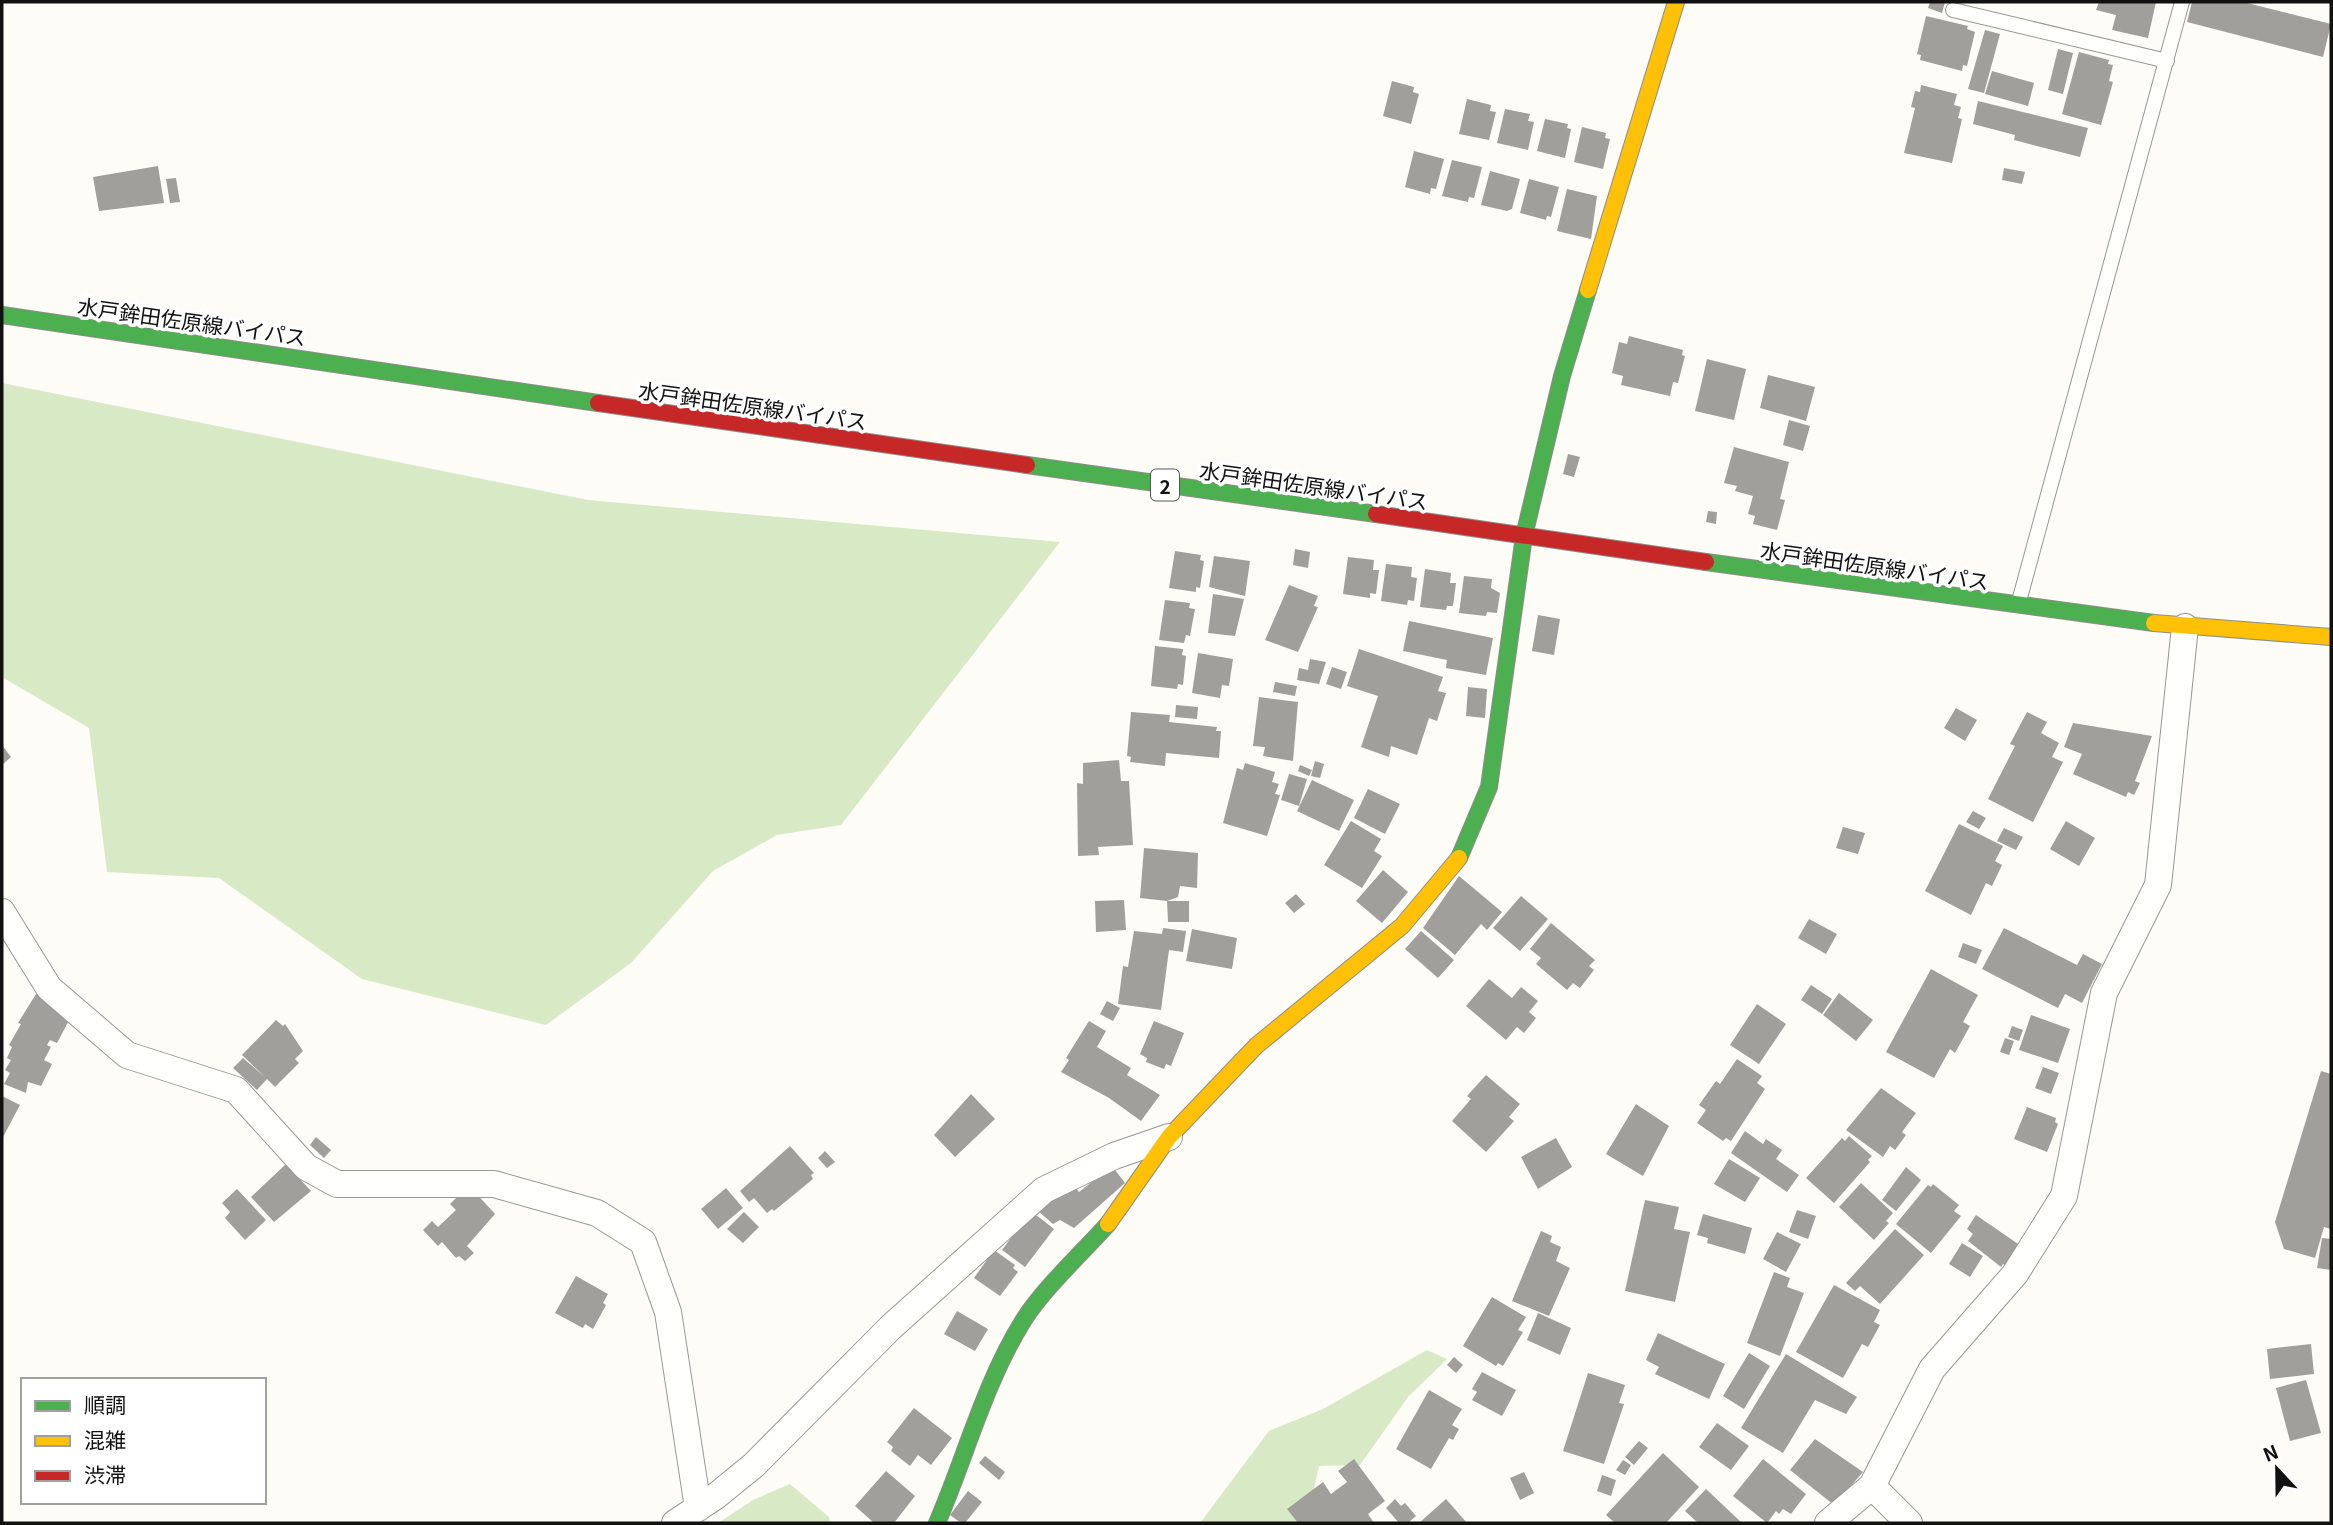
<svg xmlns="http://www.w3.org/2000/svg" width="2333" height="1525" viewBox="0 0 2333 1525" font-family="Georgia,'Noto Sans JP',serif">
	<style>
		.forest { fill: #d8eac5 }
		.building { fill: #a19f9c }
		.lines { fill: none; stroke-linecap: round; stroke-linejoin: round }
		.lane-casing { stroke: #979795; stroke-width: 16 }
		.street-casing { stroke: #979795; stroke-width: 28 }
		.fast-casing { stroke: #8e8d8b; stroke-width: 18 }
		.slow-casing { stroke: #8e8d8b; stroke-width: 18 }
		.jam-casing { stroke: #8e8d8b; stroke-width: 18 }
		.lane { stroke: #fffffe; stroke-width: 14 }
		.street { stroke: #fffffe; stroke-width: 26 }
		.fast { stroke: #4caf50; stroke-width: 16 }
		.slow { stroke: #ffc107; stroke-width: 16 }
		.jam { stroke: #c62828; stroke-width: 16 }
		.labels { text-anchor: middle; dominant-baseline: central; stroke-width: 7; stroke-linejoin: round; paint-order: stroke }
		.shield { fill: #fff; stroke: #585858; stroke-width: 2 }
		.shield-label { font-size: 19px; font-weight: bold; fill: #111 }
		.street-label { font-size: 21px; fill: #111; stroke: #fff }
	</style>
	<rect width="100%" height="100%" fill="#fdfcf7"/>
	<path class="forest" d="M2 383 588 500 1060 542 841 825 777 835 713 871 631 963 546 1025 362 979 219 878 107 872 89 728 2 677Z
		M1427 1350 1447 1359 1408 1397 1360 1465 1319 1466 1306 1523H1200L1269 1431 1323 1409Z
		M790 1484 829 1517 830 1523H718L753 1500Z"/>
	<path class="building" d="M1930 2H1945L1942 13 1928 8Z
		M2099 2H2156L2148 38 2112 30 2116 15 2096 10Z
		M2192 2H2243L2331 24 2323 57 2187 22Z
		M1926 16 1968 26 1967 29 1975 32 1967 66 1963 65 1962 71 1920 60 1921 55 1917 54Z
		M1985 30 2000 34 1984 93 1968 89Z
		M2058 49 2073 53 2063 94 2048 90Z
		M2079 52 2109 60 2108 64 2113 65 2109 81 2113 82 2101 125 2062 114Z
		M1992 71 2034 83 2028 106 1985 94Z
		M1392 81 1414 87 1413 92 1419 94 1411 124 1383 116Z
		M1921 85 1957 94 1954 105 1961 107 1958 118 1962 119 1952 163 1904 153 1915 108 1911 107 1915 91 1920 92Z
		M1467 99 1491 105 1490 111 1496 112 1489 140 1459 134Z
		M1978 101 2088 128 2080 157 2014 140 2015 135 1973 124Z
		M1505 109 1530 114 1528 121 1534 122 1528 150 1497 143Z
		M1545 119 1568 124 1567 128 1571 129 1565 158 1537 151Z
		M1582 127 1606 133 1605 138 1610 139 1603 169 1574 162Z
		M1414 151 1444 159 1436 189 1431 188 1430 194 1405 187Z
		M1452 160 1482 167 1474 198 1469 197 1468 202 1442 196Z
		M158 166 164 203 99 211 93 177Z
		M2004 168 2025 172 2022 184 2002 180Z
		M1490 171 1520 179 1512 209 1507 211 1481 205Z
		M176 178 180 202 170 203 166 179Z
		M1529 179 1559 187 1551 217 1547 216 1546 220 1520 213Z
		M1567 189 1597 196 1591 239 1557 231Z
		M1629 336 1683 350 1682 355 1685 356 1678 383 1673 382 1670 396 1621 385 1623 376 1612 373 1619 342 1627 344Z
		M1707 359 1746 369 1734 420 1695 411Z
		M1768 375 1815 387 1806 421 1760 408Z
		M1789 420 1810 426 1803 451 1783 445Z
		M1734 447 1789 462 1780 499 1785 500 1777 530 1753 524 1755 516 1748 514 1753 496 1735 491 1737 486 1724 483Z
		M1568 454 1580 457 1574 477 1563 474Z
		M1708 511 1717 512 1716 524 1706 522Z
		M1295 549 1310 552 1308 568 1293 565Z
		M1175 551 1201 555 1200 560 1204 561 1200 588 1196 587V592L1169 588Z
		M1214 556 1250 561 1245 596 1209 587Z
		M1348 557 1374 560 1373 570H1379L1376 594 1370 593V598L1343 594Z
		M1386 564 1412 567 1411 577 1417 578 1414 601 1408 600 1407 605 1381 601Z
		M1425 569 1451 573 1450 583H1456L1453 606H1447L1446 610 1420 607Z
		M1464 576 1492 579 1491 588 1500 593 1497 613 1487 612 1486 616 1459 613Z
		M1289 585 1318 596 1314 606 1318 607 1298 652 1265 640Z
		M1213 594 1244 599 1235 636 1208 633Z
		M1165 600 1190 603 1189 608 1195 609 1190 636 1186 635 1184 643 1159 640Z
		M1538 615 1560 619 1554 655 1532 651Z
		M1409 621 1493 638 1486 675 1446 668 1447 660 1403 651Z
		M1155 646 1183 649 1182 655 1186 656 1183 685 1178 684 1177 689 1151 686Z
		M1359 649 1443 677 1438 691 1446 693 1437 721 1429 718 1417 755 1391 746 1389 757 1361 747 1378 696 1347 686Z
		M1198 653 1233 659 1229 686 1222 685 1220 698 1192 693Z
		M1310 659 1326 662 1319 684 1297 680 1299 668 1308 670Z
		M1332 667 1347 672 1341 689 1326 684Z
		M1275 682 1297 686 1295 696 1273 692Z
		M1468 687 1487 689 1485 718 1466 716Z
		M1259 697 1298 702 1293 761 1263 756 1265 747 1253 746Z
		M1176 705 1198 707 1197 719 1175 717Z
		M1956 708 1977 720 1965 741 1944 728Z
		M1131 712 1170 715 1169 722 1217 727 1216 731H1221L1219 758 1166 753 1165 766 1130 762 1131 757 1127 756Z
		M2027 712 2047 722 2041 733 2059 743 2052 757 2063 762 2033 822 1988 799 2015 746 2010 744Z
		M2073 723 2152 736 2135 781 2140 783 2134 795 2128 792 2126 797 2073 774 2082 754 2064 747Z
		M2 745 11 757 2 765Z
		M1119 760 1121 781H1129L1133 845 1098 847 1099 855 1078 856 1077 783 1083 784V763Z
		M1315 761 1324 764 1320 778 1311 776Z
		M1245 763 1275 772 1272 782 1279 784 1275 794 1280 795 1267 836 1223 823 1237 768 1243 770Z
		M1300 765 1312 770 1309 776 1298 771Z
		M1289 774 1307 779 1299 806 1281 800Z
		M1312 780 1354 800 1339 831 1297 811Z
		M1368 789 1400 804 1385 834 1354 818Z
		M1973 811 1986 818 1979 829 1966 822Z
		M1351 821 1381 839 1374 851 1382 856 1362 888 1324 865Z
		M2066 821 2095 838 2079 866 2050 849Z
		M1959 824 2003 846 1995 861 2002 865 1992 886 1986 883 1971 915 1925 891Z
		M1843 827 1865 833 1858 854 1836 848Z
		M2004 828 2023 837 2016 850 1997 841Z
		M1144 848 1198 853 1197 888 1180 886 1178 897 1167 901H1189V922H1168L1167 901 1140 898Z
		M1383 870 1408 892 1382 923 1356 901Z
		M1459 876 1502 912 1487 930 1481 924 1455 955 1423 928Z
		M1296 894 1305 904 1294 913 1285 903Z
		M1521 896 1548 919 1520 951 1493 928Z
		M1124 900 1126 930 1096 932 1095 901Z
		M1809 919 1837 934 1826 954 1798 938Z
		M1551 923 1595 960 1589 966 1594 970 1580 988 1573 983 1567 990 1536 964 1541 958 1530 949Z
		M1163 928 1186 931 1183 952 1169 950 1161 1010 1118 1004 1123 966 1128 967 1134 931 1162 934Z
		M2004 928 2077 965 2083 954 2102 964 2082 1003 2065 994 2058 1008 1982 969Z
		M1192 929 1237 938 1232 969 1186 961Z
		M1421 931 1454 960 1438 978 1405 949Z
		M1963 943 1982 950 1976 964 1958 957Z
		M1931 969 1978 995 1963 1022 1970 1026 1955 1053 1950 1049 1934 1078 1886 1052Z
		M1489 979 1512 998 1521 987 1538 1001 1529 1012 1536 1018 1524 1033 1517 1027 1506 1040 1466 1006Z
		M1811 985 1832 999 1822 1014 1801 1000Z
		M1839 993 1873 1020 1856 1041 1823 1015Z
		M36 994 73 1013 57 1043 50 1040 47 1045 51 1047 44 1060 52 1064 41 1086 28 1082 26 1093 4 1084 10 1073 5 1070 11 1060 7 1058 12 1047 9 1045 21 1024 18 1023Z
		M1107 1001 1120 1008 1113 1021 1100 1014Z
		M1757 1004 1786 1024 1759 1064 1730 1045Z
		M2031 1015 2070 1029 2058 1063 2019 1050Z
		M276 1020 283 1026 285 1024 303 1051 295 1059 299 1063 275 1087 267 1079 257 1090 233 1068 243 1058 265 1077 242 1055Z
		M1089 1021 1106 1031 1097 1047 1131 1068 1127 1075 1160 1095 1141 1121 1109 1098 1061 1072 1069 1060 1066 1058Z
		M1154 1021 1184 1033 1171 1066 1166 1064 1164 1069 1146 1062 1147 1058 1140 1054Z
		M2012 1026 2023 1030 2019 1041 2008 1037Z
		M2005 1038 2014 1041 2009 1055 2000 1052Z
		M1737 1059 1762 1076 1757 1083 1765 1089 1731 1141 1726 1138 1723 1141 1697 1123 1706 1110 1699 1105 1716 1081 1720 1084Z
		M2043 1067 2059 1073 2051 1094 2035 1088Z
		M2321 1071 2331 1074V1229L2324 1227 2315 1258 2284 1249 2275 1222Z
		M1486 1075 1520 1104 1509 1117 1514 1121 1486 1152 1452 1121 1471 1099 1467 1096Z
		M1881 1088 1916 1113 1902 1132 1906 1135 1895 1150 1890 1146 1883 1157 1846 1130Z
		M971 1094 995 1119 955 1157 934 1135Z
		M2 1096 20 1105 2 1139Z
		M1636 1104 1669 1126 1643 1176 1606 1154Z
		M2027 1107 2056 1118 2055 1122 2058 1124 2047 1152 2014 1139Z
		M1745 1131 1763 1144 1766 1139 1782 1150 1776 1159 1799 1175 1787 1192 1731 1153Z
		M1849 1136 1872 1156 1868 1160 1870 1162 1834 1203 1806 1178 1842 1138 1845 1141Z
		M316 1137 331 1150 324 1158 310 1145Z
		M1556 1138 1572 1167 1538 1189 1521 1157Z
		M790 1146 814 1173 811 1175 813 1179 774 1211 772 1209 767 1213 754 1198 749 1202 740 1191Z
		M825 1151 835 1162 827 1168 818 1158Z
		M1729 1159 1760 1178 1745 1202 1714 1184Z
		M286 1164 311 1191 274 1222 251 1197Z
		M1112 1166 1125 1183 1074 1228 1060 1220 1053 1224 1038 1211 1073 1184 1079 1192Z
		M1906 1167 1921 1180 1896 1211 1882 1200Z
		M1861 1183 1893 1213 1886 1221 1889 1223 1874 1240 1839 1207Z
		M1933 1184 1959 1205 1954 1211 1961 1216 1931 1253 1896 1224 1928 1185 1931 1187Z
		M726 1188 743 1208 718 1229 701 1209Z
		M237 1189 266 1220 245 1240 225 1218 230 1212 222 1203Z
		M463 1191H474L495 1214 467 1246 474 1253 465 1261 459 1256 456 1258 442 1242 438 1246 423 1230 432 1221 438 1227 456 1210 450 1204Z
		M1645 1200 1679 1207 1674 1229 1690 1232 1675 1302 1625 1291Z
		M1797 1210 1816 1216 1808 1239 1789 1232Z
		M1031 1211 1054 1229 1025 1267 1002 1250Z
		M744 1212 759 1227 743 1243 727 1229Z
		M1703 1214 1752 1228 1745 1254 1707 1243 1708 1238 1697 1235Z
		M1976 1215 2021 1246 2007 1266 2003 1264 2001 1267 1968 1241 1973 1234 1967 1229Z
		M1895 1229 1924 1255 1880 1304 1860 1286 1855 1291 1846 1283Z
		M1541 1231 1552 1236 1550 1242 1561 1247 1556 1261 1570 1268 1549 1316 1512 1301Z
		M1777 1232 1801 1244 1786 1272 1763 1259Z
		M2322 1238 2331 1239V1270L2317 1268Z
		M1962 1243 1983 1256 1970 1277 1949 1264Z
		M994 1250 1015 1265 1013 1268 1018 1272 1000 1296 974 1278Z
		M1774 1272 1790 1278 1787 1287 1804 1293 1780 1356 1747 1343Z
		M576 1276 608 1294 603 1303 606 1305 593 1329 585 1324 583 1328 555 1313Z
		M1834 1285 1880 1310 1874 1322 1880 1325 1868 1347 1862 1344 1843 1378 1796 1352Z
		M1492 1297 1526 1317 1518 1330 1523 1332 1503 1366 1498 1363 1496 1366 1463 1346Z
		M957 1311 988 1329 975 1351 944 1334Z
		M1538 1313 1571 1328 1560 1355 1527 1340Z
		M1658 1333 1725 1364 1709 1399 1655 1374 1659 1367 1646 1360Z
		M2311 1344 2314 1374 2270 1379 2267 1349Z
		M1749 1353 1770 1366 1744 1409 1723 1396Z
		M1786 1354 1857 1397 1846 1414 1815 1400 1783 1453 1741 1428Z
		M1454 1357 1463 1365 1456 1373 1447 1365Z
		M1482 1372 1516 1390 1502 1416 1472 1400 1477 1392 1472 1389Z
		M1588 1373 1625 1385 1619 1403 1624 1404 1604 1464 1563 1451Z
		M2306 1380 2321 1433 2290 1441 2276 1388Z
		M1429 1390 1462 1409 1452 1425 1459 1429 1453 1440 1449 1438 1431 1469 1396 1449Z
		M914 1408 952 1438 931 1465 918 1455 910 1466 891 1451 893 1447 887 1442Z
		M1717 1423 1749 1446 1731 1470 1699 1447Z
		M1815 1439 1863 1472 1834 1505 1790 1470Z
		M1639 1441 1648 1448 1634 1465 1625 1457Z
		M1663 1453 1699 1487 1666 1523H1615L1606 1515Z
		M985 1456 1005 1472 999 1480 979 1463Z
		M1354 1459 1385 1501 1368 1514 1374 1523H1298L1287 1509 1323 1482 1331 1494 1347 1482 1338 1471Z
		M1763 1459 1806 1494 1791 1514 1783 1509 1779 1514 1776 1511 1767 1523 1733 1496Z
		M1623 1460 1631 1465 1625 1475 1616 1470Z
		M886 1471 915 1496 894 1523H874L855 1506Z
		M1524 1472 1534 1493 1520 1500 1510 1478Z
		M1602 1475 1616 1480 1611 1496 1597 1491Z
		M1706 1489 1742 1523H1698L1685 1511Z
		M968 1491 982 1502 965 1523H961L950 1515Z
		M1395 1499 1401 1506 1405 1503 1416 1516 1408 1523H1399L1386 1508Z
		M1446 1499 1467 1523H1419Z"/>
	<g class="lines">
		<defs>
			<path id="lane" d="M1953 10 2167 61
				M2018 605 2182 2"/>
			<path id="street" d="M2 912 49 988 127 1055 236 1090 306 1167 337 1184H494L597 1213 643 1242 668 1312 698 1508
				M1872 1486 1909 1523
				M675 1523 716 1496 754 1465 891 1327 1044 1190 1114 1156 1169 1137
				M1828 1523 1872 1486 1932 1369 2015 1274 2064 1196 2104 993 2158 885 2185 627"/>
			<path id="fast" d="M2 315 598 403
				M1027 465 1376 514
				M1706 562 2154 623
				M1459 858 1489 787 1524 536 1562 376 1588 290
				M937 1523C966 1456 984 1384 1023 1321 1043 1289 1082 1253 1108 1224"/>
			<path id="slow" d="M1588 290 1676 2
				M2154 623 2331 637
				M1108 1224 1169 1137 1256 1046 1402 926 1459 858"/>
			<path id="jam" d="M598 403 1027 465
				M1376 514 1706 562"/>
		</defs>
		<use href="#lane" class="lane-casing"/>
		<use href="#street" class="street-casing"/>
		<use href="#fast" class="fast-casing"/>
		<use href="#slow" class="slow-casing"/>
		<use href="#jam" class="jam-casing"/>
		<use href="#lane" class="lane"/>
		<use href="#street" class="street"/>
		<use href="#fast" class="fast"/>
		<use href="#slow" class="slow"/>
		<use href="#jam" class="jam"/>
	</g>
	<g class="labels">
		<rect class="shield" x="1151" y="469.5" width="28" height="31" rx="5"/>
		<g class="shield-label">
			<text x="1165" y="485">2</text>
		</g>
		<g class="street-label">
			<text transform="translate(192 321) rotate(8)">水戸鉾田佐原線バイパス</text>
			<text transform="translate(753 405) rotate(8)">水戸鉾田佐原線バイパス</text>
			<text transform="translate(1314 485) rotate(8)">水戸鉾田佐原線バイパス</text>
			<text transform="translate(1875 565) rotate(8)">水戸鉾田佐原線バイパス</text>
		</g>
	</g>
	<rect width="2333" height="1525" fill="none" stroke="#111111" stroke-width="7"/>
	<rect x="21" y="1378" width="245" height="126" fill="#ffffff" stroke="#a0a0a0" stroke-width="2"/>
	<rect x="35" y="1401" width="35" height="10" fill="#4caf50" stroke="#a0a0a0" stroke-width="2"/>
	<text x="84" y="1413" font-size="21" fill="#111111">順調</text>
	<rect x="35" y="1436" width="35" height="10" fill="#ffc107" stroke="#a0a0a0" stroke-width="2"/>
	<text x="84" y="1448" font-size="21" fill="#111111">混雑</text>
	<rect x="35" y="1471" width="35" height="10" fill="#c62828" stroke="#a0a0a0" stroke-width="2"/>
	<text x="84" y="1483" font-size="21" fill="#111111">渋滞</text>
	<g transform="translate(2277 1469) rotate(338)" stroke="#ffffff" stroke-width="5" paint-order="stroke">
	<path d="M0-5L12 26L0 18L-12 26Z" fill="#111111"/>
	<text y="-10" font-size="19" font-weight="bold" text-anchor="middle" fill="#111111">N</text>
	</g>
</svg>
